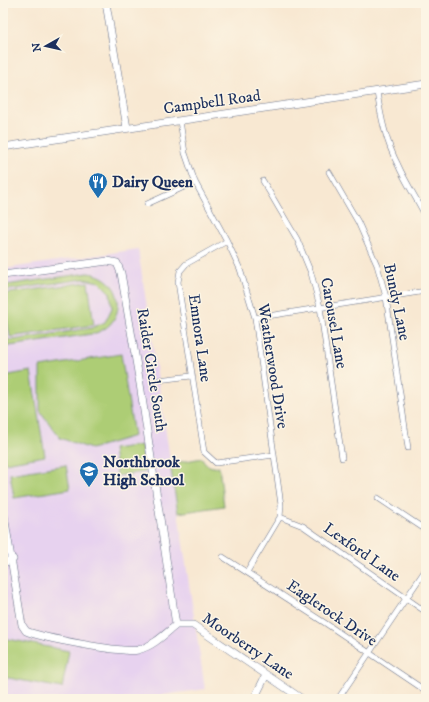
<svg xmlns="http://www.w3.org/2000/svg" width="429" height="702" viewBox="0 0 429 702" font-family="'IM FELL DW Pica',serif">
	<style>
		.built { fill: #e7d2ef }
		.green { fill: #adcd74; stroke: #647e69 }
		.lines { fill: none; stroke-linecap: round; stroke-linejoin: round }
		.street-casing { stroke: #687087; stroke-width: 6 }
		.secondary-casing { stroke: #687087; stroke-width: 8 }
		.street { stroke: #fff; stroke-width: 5 }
		.secondary { stroke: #fff; stroke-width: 7 }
		.labels { text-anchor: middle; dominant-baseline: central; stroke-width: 3; stroke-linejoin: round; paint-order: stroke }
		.street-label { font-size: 16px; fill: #1b2f5e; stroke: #fcf5e5 }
		.poi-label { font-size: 16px; font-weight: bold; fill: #1b2f5e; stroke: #fcf5e5; text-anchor: start }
	</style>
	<rect width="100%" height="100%" fill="#fcf5e5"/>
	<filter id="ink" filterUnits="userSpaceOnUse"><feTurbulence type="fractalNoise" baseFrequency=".025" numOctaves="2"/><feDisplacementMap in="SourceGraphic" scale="8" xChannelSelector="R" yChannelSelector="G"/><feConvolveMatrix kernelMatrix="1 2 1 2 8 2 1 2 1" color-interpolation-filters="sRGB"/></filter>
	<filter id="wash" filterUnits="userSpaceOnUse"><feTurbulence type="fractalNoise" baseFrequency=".012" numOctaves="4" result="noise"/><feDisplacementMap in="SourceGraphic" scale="16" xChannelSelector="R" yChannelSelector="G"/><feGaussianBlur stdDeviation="0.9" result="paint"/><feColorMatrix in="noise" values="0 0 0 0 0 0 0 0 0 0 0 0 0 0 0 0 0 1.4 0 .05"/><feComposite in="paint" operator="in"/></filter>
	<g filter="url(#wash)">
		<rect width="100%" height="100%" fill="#f8e8d2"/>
		<path class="built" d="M138 249 205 689 136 699H3V269Z"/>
		<path class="green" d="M88 273C126 277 129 326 92 334L3 347V339L13 340 91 328 105 322 112 308 110 293 99 282 84 279 3 291V285H6Z
			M88 282 94 325 10 337 3 294Z
			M121 354 134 436 91 449 60 438 40 411V367Z
			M31 371 45 456 5 463 3 453V376Z
			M141 445 145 472 117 476 113 449Z
			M202 458C206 465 210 468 219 467L224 506 178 513 170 464Z
			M66 465 70 489 14 498 10 474Z
			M3 638 69 651 62 688 3 677Z"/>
	</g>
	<g filter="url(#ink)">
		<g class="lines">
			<defs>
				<path id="street" d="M377 92C381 118 386 142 398 165 406 183 417 199 426 217
					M180 121 185 153 195 182 227 241 240 269 255 318 281 505 280 517 247 572
					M329 172 358 222 377 265 386 297 408 448
					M263 181 297 239 311 273 320 307 342 458
					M147 204 195 182
					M227 241 186 264 180 271 178 282 204 452 216 463 274 455
					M255 318 426 291
					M158 380 191 376
					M378 498 426 530
					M280 517 303 526 426 612
					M223 557 325 623 426 691
					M338 699 426 569"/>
				<path id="secondary" d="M106 3 127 128
					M3 147 426 84
					M3 275 108 261 117 263 121 273 140 384 176 625
					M3 509 22 625 26 631C42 638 122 653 138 650 153 646 164 635 176 625
					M3 563 13 559
					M176 625H193L302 699
					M254 699 266 675"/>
			</defs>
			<use href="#street" class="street-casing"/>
			<use href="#secondary" class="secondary-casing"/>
			<use href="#street" class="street"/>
			<use href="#secondary" class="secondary"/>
		</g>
	</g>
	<defs>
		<symbol id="restaurant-pin" viewBox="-11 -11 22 30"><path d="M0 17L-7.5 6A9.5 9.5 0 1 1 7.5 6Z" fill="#1f6fb2" stroke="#fcf5e5"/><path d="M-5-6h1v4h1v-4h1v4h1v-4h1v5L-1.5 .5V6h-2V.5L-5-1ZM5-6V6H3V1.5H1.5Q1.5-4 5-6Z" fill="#fff"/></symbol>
		<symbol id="school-pin" viewBox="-11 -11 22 30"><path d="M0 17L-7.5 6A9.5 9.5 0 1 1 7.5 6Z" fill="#1f6fb2" stroke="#fcf5e5"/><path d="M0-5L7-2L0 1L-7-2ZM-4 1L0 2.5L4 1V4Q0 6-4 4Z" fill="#fff"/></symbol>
	</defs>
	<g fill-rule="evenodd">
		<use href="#restaurant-pin" x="87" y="171" width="22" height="30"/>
		<use href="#school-pin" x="78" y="460" width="22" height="30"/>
	</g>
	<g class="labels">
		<g class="street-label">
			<text transform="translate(212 102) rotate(-8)">Campbell Road</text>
			<text transform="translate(397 302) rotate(78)">Bundy Lane</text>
			<text transform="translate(334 323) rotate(80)">Carousel Lane</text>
			<text transform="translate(200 338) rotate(82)">Emnora Lane</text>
			<text transform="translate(273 366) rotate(81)">Weatherwood Drive</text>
			<text transform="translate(152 370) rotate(81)">Raider Circle South</text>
			<text transform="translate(362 552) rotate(35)">Lexford Lane</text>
			<text transform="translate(332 613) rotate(34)">Eaglerock Drive</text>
			<text transform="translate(248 646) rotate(34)">Moorberry Lane</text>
		</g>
		<g class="poi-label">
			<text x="112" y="182">Dairy Queen</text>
			<text x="103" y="462">Northbrook<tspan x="103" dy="18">High School</tspan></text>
		</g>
	</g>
	<rect width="429" height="702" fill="none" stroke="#fcf5e5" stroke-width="16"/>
	<g transform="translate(46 46) rotate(262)" stroke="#fcf5e5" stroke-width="3" paint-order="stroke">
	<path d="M0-3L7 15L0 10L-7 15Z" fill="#1b2f5e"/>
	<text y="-6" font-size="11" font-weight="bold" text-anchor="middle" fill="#1b2f5e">N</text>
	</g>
</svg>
